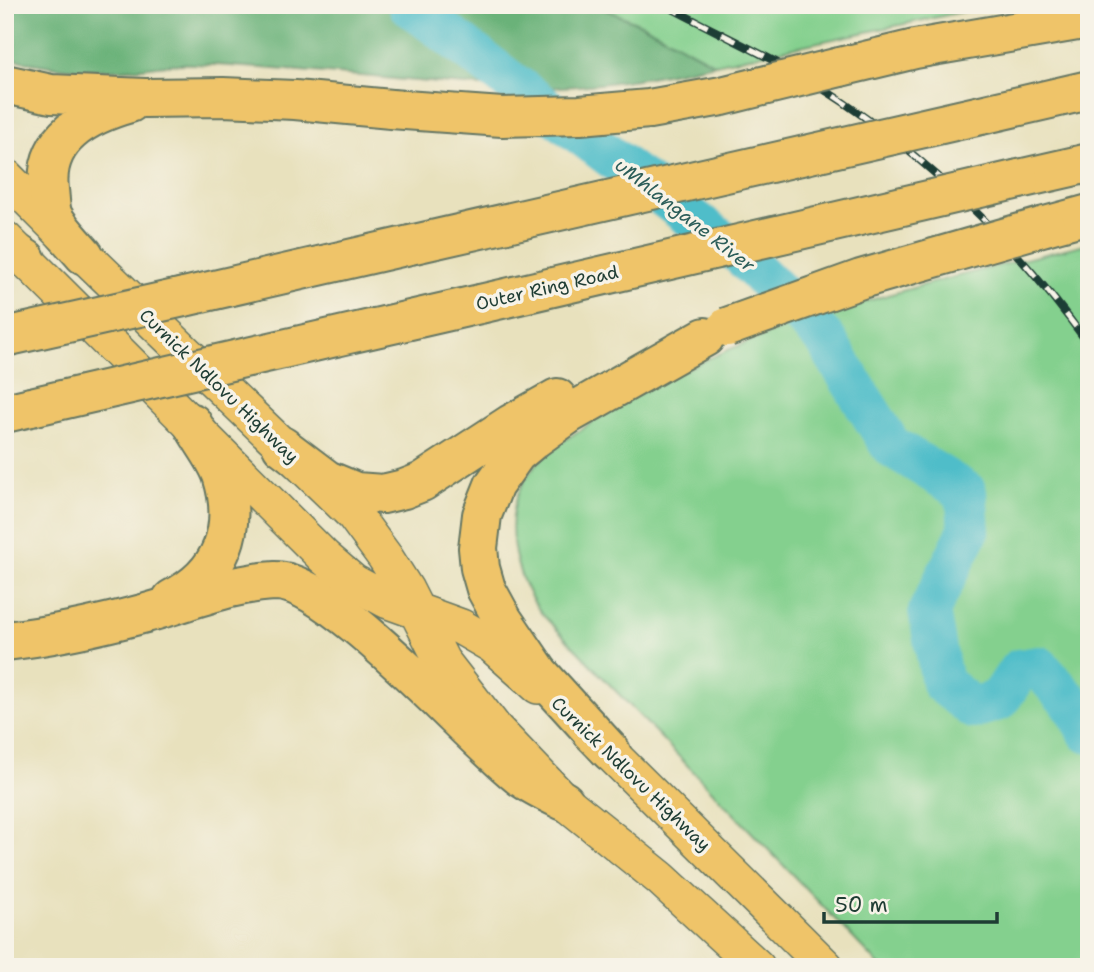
<svg xmlns="http://www.w3.org/2000/svg" width="1094" height="972" viewBox="0 0 1094 972" font-family="'Shantell Sans',sans-serif">
	<style>
		.green { fill: #84d08e; stroke: #528661; stroke-width: 2 }
		.forest { fill: #6bb279; stroke: #457856; stroke-width: 2 }
		.lines { fill: none; stroke-linecap: round; stroke-linejoin: round }
		.river { stroke: #50bdc9; stroke-width: 42 }
		.primary-casing { stroke: #657664; stroke-width: 38 }
		.motorway-casing { stroke: #657664; stroke-width: 42 }
		.primary { stroke: #efc469; stroke-width: 35 }
		.motorway { stroke: #efc469; stroke-width: 38 }
		.rail-casing { stroke: #1f3d34; stroke-width: 8 }
		.rail { stroke: #f7f3e8; stroke-width: 5; stroke-dasharray: 16; stroke-linecap: butt }
		.motorway-bridge-casing { stroke: #657664; stroke-width: 42; stroke-linecap: butt }
		.motorway-bridge { stroke: #efc469; stroke-width: 38 }
		.labels { text-anchor: middle; dominant-baseline: central; stroke-width: 7; stroke-linejoin: round; paint-order: stroke }
		.street-label { font-size: 18px; fill: #1f3d34; stroke: #f7f3e8 }
		.water-label { font-size: 19px; font-style: italic; fill: #2b5d59; stroke: #f7f3e8 }
	</style>
	<rect width="100%" height="100%" fill="#f7f3e8"/>
	<filter id="ink" filterUnits="userSpaceOnUse"><feTurbulence type="fractalNoise" baseFrequency=".0143" numOctaves="2"/><feDisplacementMap in="SourceGraphic" scale="14" xChannelSelector="R" yChannelSelector="G"/><feConvolveMatrix kernelMatrix="1 2 1 2 8 2 1 2 1" color-interpolation-filters="sRGB"/></filter>
	<filter id="wash" filterUnits="userSpaceOnUse"><feTurbulence type="fractalNoise" baseFrequency=".00686" numOctaves="4" result="noise"/><feDisplacementMap in="SourceGraphic" scale="28" xChannelSelector="R" yChannelSelector="G"/><feGaussianBlur stdDeviation="1.57" result="paint"/><feColorMatrix in="noise" values="0 0 0 0 0 0 0 0 0 0 0 0 0 0 0 0 0 1.4 0 .05"/><feComposite in="paint" operator="in"/></filter>
	<g filter="url(#wash)">
		<rect width="100%" height="100%" fill="#e8e1bd"/>
		<path class="green" d="M594 5H995L715 64 643 25Z
			M1089 243V967H881L542 614C514 576 499 517 528 475 545 450 573 435 597 419 745 322 921 286 1089 243Z"/>
		<path class="forest" d="M5 5H594L643 25 715 64C655 77 594 88 532 88 486 88 440 83 394 79 328 73 261 67 194 64 173 62 152 68 131 69 88 72 46 68 5 57Z"/>
		<g class="lines">
			<path class="river" d="M409 5 741 255 825 339 891 446 966 492 969 530 929 611 942 683 973 708 999 700 1019 670 1039 667 1071 703 1089 733"/>
		</g>
	</g>
	<g filter="url(#ink)">
		<g class="lines">
			<defs>
				<path id="primary" d="M5 176 84 255 354 515 385 557 406 590 442 661 495 729 564 801 660 878 757 967
					M5 239 324 557 353 582 386 600 461 627 492 645 538 686
					M590 733 826 967"/>
				<path id="motorway" d="M840 67 915 49 1089 19
					M5 84 51 94 145 98 223 97 295 100 391 109
					M981 115 1089 90
					M1019 179 1089 163
					M1045 226 1089 214
					M5 246 26 259
					M84 255C74 243 60 230 53 216 50 209 50 197 49 189 43 138 87 115 130 103
					M184 297 410 245
					M248 357 480 304
					M5 413 31 407
					M282 446 327 480 356 492 383 494 404 489 422 482 511 424 557 398
					M172 599C222 574 239 528 222 475 216 458 201 440 192 423
					M5 641C52 636 101 625 146 613 188 602 231 583 275 581 333 580 470 739 522 778 535 787 550 794 564 801
					M611 752 539 673 503 620 486 589 480 568 478 548 482 515 494 485 516 454 534 439 569 414 705 337"/>
			</defs>
			<use href="#primary" class="primary-casing"/>
			<use href="#motorway" class="motorway-casing"/>
			<use href="#primary" class="primary"/>
			<use href="#motorway" class="motorway"/>
			<defs>
				<path id="rail" d="M665 5C725 37 787 64 843 102 940 168 1021 250 1089 345"/>
			</defs>
			<use href="#rail" class="rail-casing"/>
			<use href="#rail" class="rail"/>
			<defs>
				<path id="motorway-bridge" d="M391 109 502 117 580 115 649 109 722 96 840 67
					M410 245 981 115
					M480 304 1019 179
					M727 327 861 279 1045 226
					M5 337 184 297
					M31 407 248 357"/>
			</defs>
			<use href="#motorway-bridge" class="motorway-bridge-casing"/>
			<use href="#motorway-bridge" class="motorway-bridge"/>
		</g>
	</g>
	<g class="labels">
		<g class="street-label">
			<text transform="translate(547 288) rotate(-13)">Outer Ring Road</text>
			<text transform="translate(219 386) rotate(44)">Curnick Ndlovu Highway</text>
			<text transform="translate(631 774) rotate(44)">Curnick Ndlovu Highway</text>
		</g>
		<g class="water-label">
			<text transform="translate(685 215) rotate(38)">uMhlangane River</text>
		</g>
	</g>
	<rect width="1094" height="972" fill="none" stroke="#f7f3e8" stroke-width="28"/>
	<path d="M824 912v10h173v-10" fill="none" stroke="#1f3d34" stroke-width="3.5"/>
	<text x="835" y="912" font-size="21" fill="#1f3d34" stroke="#f7f3e8" stroke-width="5" paint-order="stroke">50 m</text>
</svg>
